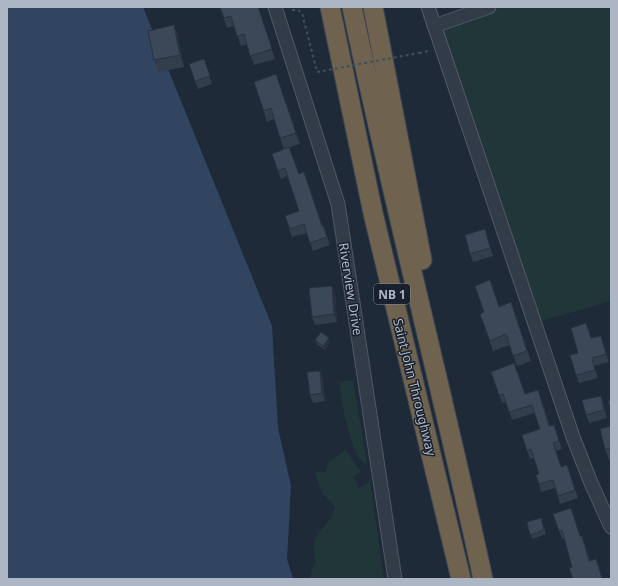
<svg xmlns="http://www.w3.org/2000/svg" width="618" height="586" viewBox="0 0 618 586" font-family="'Noto Sans',sans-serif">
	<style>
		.green { fill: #213639 }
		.water { fill: #314560 }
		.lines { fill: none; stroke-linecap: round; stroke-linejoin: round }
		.minor-casing { stroke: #505966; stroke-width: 15 }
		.highway-casing { stroke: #3d4653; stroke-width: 21 }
		.path { stroke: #3b5254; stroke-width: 2; stroke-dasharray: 3 3; stroke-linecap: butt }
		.minor { stroke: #323b48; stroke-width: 13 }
		.highway { stroke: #6f624f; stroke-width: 19 }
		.path-bridge { stroke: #3b5254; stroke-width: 2; stroke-dasharray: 3 3; stroke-linecap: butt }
		.wall { fill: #323e4c }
		.shaded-wall { fill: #29323e }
		.building { fill: #3a4858; stroke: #29323e }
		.labels { text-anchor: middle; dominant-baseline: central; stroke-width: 3; stroke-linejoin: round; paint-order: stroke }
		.shield { fill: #18212d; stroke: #808997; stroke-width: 1 }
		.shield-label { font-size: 12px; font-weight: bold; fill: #acb6c5 }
		.street-label { font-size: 13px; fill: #acb6c5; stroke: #18212d }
	</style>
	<rect width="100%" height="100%" fill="#1f2a38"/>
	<path class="green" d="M489 7H611V301L534 323 434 26Z
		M353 380 367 463 365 464C351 455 340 399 340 382Z
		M346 450 361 472 353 477 359 488 370 481 384 579H310L312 568 316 562C307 529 328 533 335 507L322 493 315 472H325L329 462Z"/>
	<path class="water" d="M7 7H143L272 326 278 428 291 486 287 559 293 579H7Z"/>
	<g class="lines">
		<defs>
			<path id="minor" d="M275 7 338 204 395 579
				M428 7 573 437 591 483 611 527
				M434 26 489 7"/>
			<path id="highway" d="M330 7 373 213 461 579
				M352 7C392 199 442 388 483 579
				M373 7 422 260"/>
		</defs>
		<use href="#minor" class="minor-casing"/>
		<use href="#highway" class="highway-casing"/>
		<path class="path" d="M419 53 429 51"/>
		<use href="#minor" class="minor"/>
		<use href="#highway" class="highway"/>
		<path class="path-bridge" d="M292 10H298L302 13 317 72 419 53"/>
	</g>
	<path class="wall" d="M220 7H258L275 59 254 65 247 44 241 46 234 26 227 28Z
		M174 25 178 37 184 67 158 72 154 60Z
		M204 59 212 84 198 89 189 64Z
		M254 82 280 85 300 144 284 149 274 119 267 122Z
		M272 154 299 174 322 225H323L330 245 313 251 307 233 292 237 285 216 299 211 287 176 281 179Z
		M485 229 493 256 473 262 470 254Z
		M332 286 335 294 337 322 315 325 312 317Z
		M511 302 531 361 517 366 510 345 493 351 480 314Z
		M586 323 591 338 601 336 609 362 594 366 598 378 579 383 576 375 578 353Z
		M315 340 330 342 325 350 317 344Z
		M320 371 323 379 325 401 313 403 310 395Z
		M491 372 525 394 541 398 550 426 554 425 562 449 556 451 561 467 570 473 578 498 560 504 555 488 541 492 539 484V474L534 458 530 459 527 451 540 429 534 413 512 420 506 402 502 403Z
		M601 396 604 404 607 418 589 423 586 415Z
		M611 426V460H609L605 449Z
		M553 514 574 516 580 536 585 544 590 561 596 559 603 579H573L572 567 565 538 562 539Z
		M541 518 546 534 532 539 527 522Z"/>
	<path class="shaded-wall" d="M174 25 178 37 184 67 180 55Z
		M485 229 488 237 493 256 490 248Z
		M332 286 335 294 337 322 334 314Z
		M601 336 604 343 609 362 606 354Z
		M329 338 330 342 325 350 323 346Z
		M320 371 323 379 325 401 322 393Z
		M601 396 604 404 607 418 604 410Z
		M582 536 585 544 592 569 589 561Z"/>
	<path class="building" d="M220 7H258L272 49 250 56 244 34 237 36 231 16 224 18Z
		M174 25 180 55 154 60 148 31Z
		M204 59 210 76 195 81 189 64Z
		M276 74 296 133 280 138 271 108 264 111 254 82Z
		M289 147 299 174 304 172 322 226 323 225 327 237 310 243 304 224 290 229 285 216 299 211 285 168 278 171 272 154Z
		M485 229 490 248 470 254 465 235Z
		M490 280 499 307 511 302 527 351 513 356 506 334 490 341 480 314 484 312 475 286Z
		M332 286 334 314 312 317 309 288Z
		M586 323 591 338 601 336 606 354 592 358 595 370 576 375 570 355 578 353 571 328Z
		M321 332 329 338 323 346 315 340Z
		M514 363 525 394 538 390 549 426 554 425 559 441 553 443 561 467 567 465 575 490 558 496 553 480 539 484 536 475 539 474 531 449 527 451 522 435 540 429 532 405 509 412 503 394 499 395 491 372Z
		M320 371 322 393 310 395 307 372Z
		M601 396 604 410 586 415 582 400Z
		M611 400V412L608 401Z
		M611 426V448L605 449 600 429Z
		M571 508 580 536H582L589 561 596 559 602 578 598 579H573L569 568 572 567 562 530 559 531 553 514Z
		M541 518 544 530 530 535 527 522Z"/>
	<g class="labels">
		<rect class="shield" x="374" y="284" width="36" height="20" rx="3"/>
		<g class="shield-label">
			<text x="392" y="294">NB 1</text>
		</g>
		<g class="street-label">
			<text transform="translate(351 289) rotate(81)">Riverview Drive</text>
			<text transform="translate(415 387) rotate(76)">Saint John Throughway</text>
		</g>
	</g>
	<rect width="618" height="586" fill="none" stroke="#acb6c5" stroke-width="16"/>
</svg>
